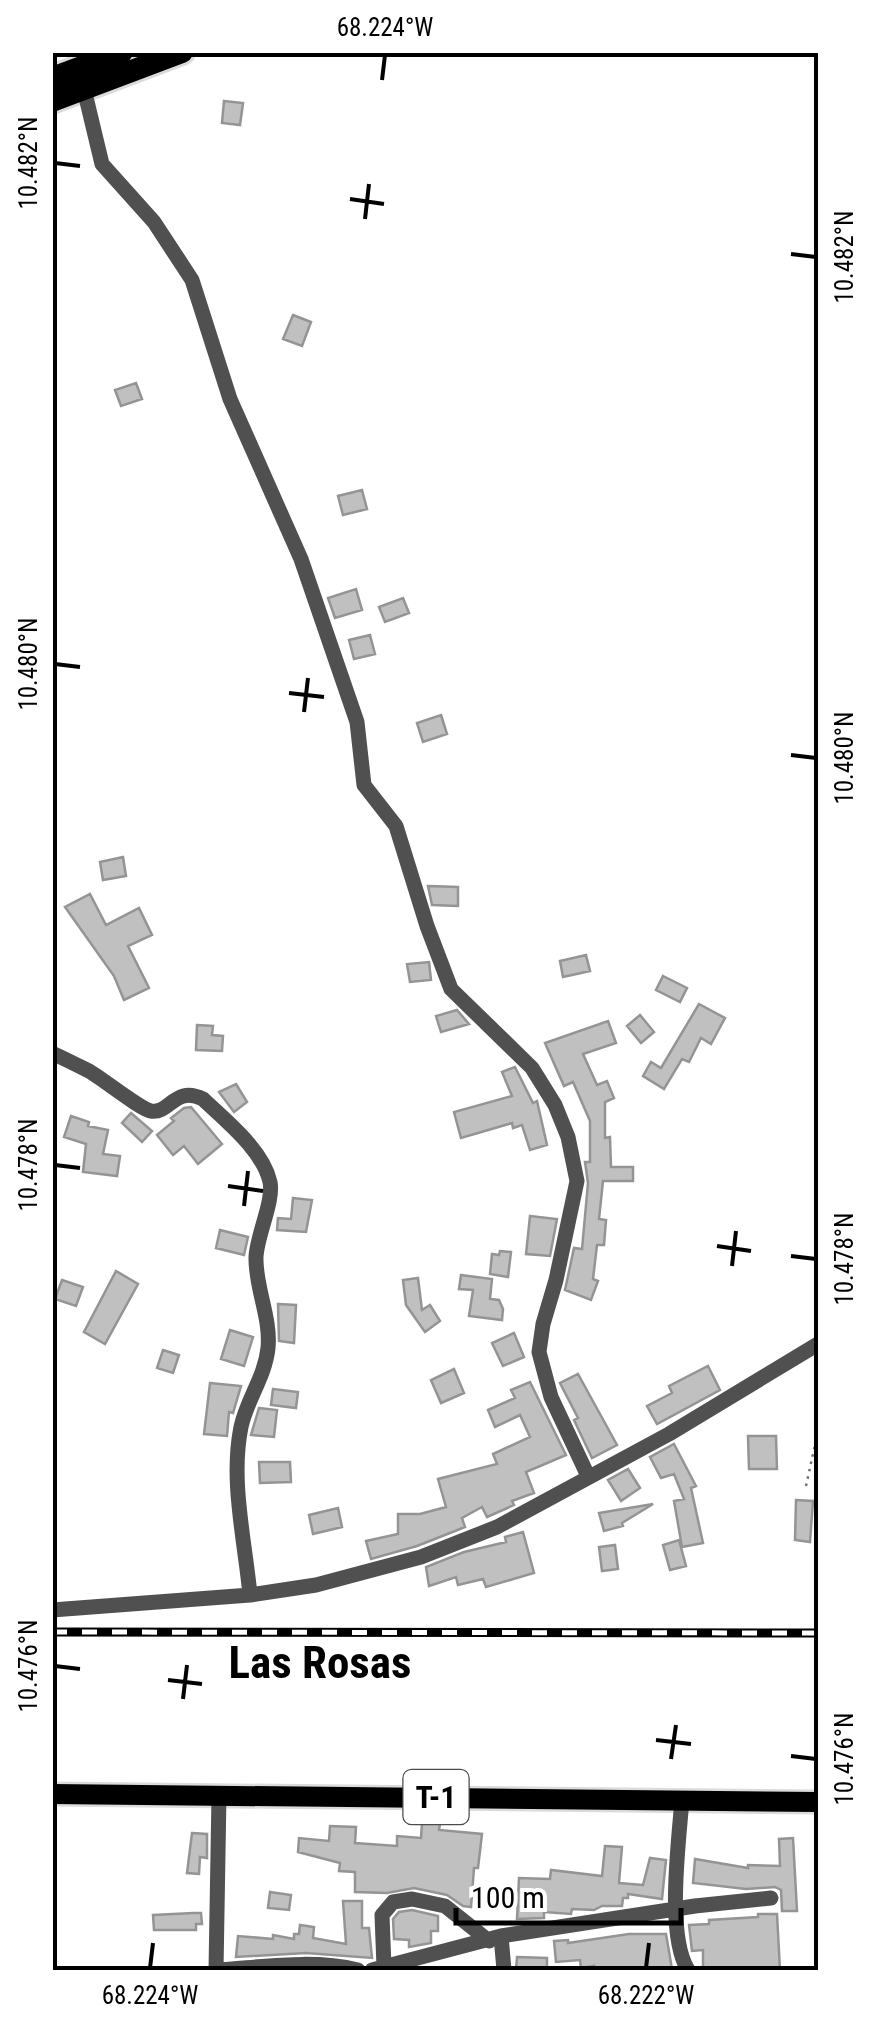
<svg xmlns="http://www.w3.org/2000/svg" width="871" height="2023" viewBox="0 0 871 2023" font-family="'Roboto Condensed',sans-serif">
	<style>
		.building { fill: #c0c0c0; stroke: #949494; stroke-width: 2.5 }
		.lines { fill: none; stroke-linecap: round; stroke-linejoin: round }
		.major-casing { stroke: #dbdbdb; stroke-width: 25 }
		.highway-casing { stroke: #dbdbdb; stroke-width: 28 }
		.path { stroke: #727272; stroke-width: 2.5; stroke-dasharray: 2.5 5; stroke-linecap: butt }
		.minor { stroke: #505050; stroke-width: 15 }
		.major { stroke: #000; stroke-width: 20 }
		.highway { stroke: #000; stroke-width: 22 }
		.rail-casing { stroke: #000; stroke-width: 9 }
		.rail { stroke: #fff; stroke-width: 5; stroke-dasharray: 15; stroke-linecap: butt }
		.ticks { fill: none; stroke: #000; stroke-width: 4 }
		.labels { text-anchor: middle; dominant-baseline: central; stroke-width: 8; stroke-linejoin: round; paint-order: stroke }
		.shield { fill: #fff; stroke: #4c4c4c; stroke-width: 2.5 }
		.shield-label { font-size: 32px; font-weight: bold; fill: #000 }
		.district-label { font-size: 45px; font-weight: bold; fill: #000; stroke: #fff }
		.neatline { fill: none; stroke: #000; stroke-width: 4 }
		.ticks-label { font-size: 25px; text-anchor: middle; fill: #000 }
	</style>
	<rect width="100%" height="100%" fill="#fff"/>
	<path class="building" d="M224 101 243 103 240 125 222 123Z
		M293 315 311 322 302 346 283 339Z
		M136 383 142 399 121 406 115 390Z
		M362 490 367 509 343 515 338 496Z
		M356 589 362 610 335 618 328 598Z
		M403 598 409 613 385 622 379 607Z
		M370 635 375 654 354 659 349 640Z
		M441 715 447 734 423 742 417 723Z
		M123 857 126 876 103 880 100 862Z
		M428 886 458 887V906L432 905Z
		M90 894 106 925 139 908 152 935 128 946 149 988 124 1000 114 976 65 907Z
		M586 955 590 971 563 977 560 961Z
		M429 962 431 980 410 982 407 964Z
		M663 976 687 988 680 1002 656 990Z
		M699 1004 725 1018 711 1044 701 1038 689 1062 682 1059 664 1089 643 1076 651 1062 661 1068Z
		M457 1010 469 1024 441 1032 436 1016Z
		M640 1015 654 1032 641 1043 627 1026Z
		M608 1021 616 1043 583 1054 597 1085 607 1081 614 1098 605 1102V1138L610 1137 611 1167H633V1181H603L599 1219 606 1220 604 1245H597L593 1279 598 1281 591 1300 565 1290 574 1248 582 1249 588 1183 585 1162H590V1121L573 1082 564 1086 545 1043Z
		M197 1025 213 1026 212 1035 223 1036 222 1051 196 1050Z
		M515 1067 533 1103 537 1101 547 1145 530 1150 522 1125 513 1128 512 1123 461 1138 454 1112 512 1096 502 1072Z
		M236 1084 247 1102 234 1112 219 1092Z
		M191 1107 222 1144 198 1164 184 1146 173 1155 157 1135 174 1121 171 1118 184 1108Z
		M131 1113 152 1131 142 1142 122 1123Z
		M71 1116 89 1122 88 1126 108 1130 103 1154 120 1156 117 1176 83 1172 86 1144 64 1137Z
		M293 1198 312 1200 306 1232 277 1230 278 1218 291 1219Z
		M530 1216 557 1219 550 1256 526 1254Z
		M220 1230 248 1237 244 1255 216 1248Z
		M500 1251 511 1252 508 1277 490 1274 492 1254 499 1255Z
		M116 1271 138 1284 105 1344 84 1332Z
		M461 1275 492 1279 490 1299 499 1300 503 1309 502 1320 469 1316 473 1290 459 1289Z
		M418 1278 422 1310 430 1305 440 1321 425 1332 406 1305 403 1280Z
		M62 1280 83 1287 76 1306 55 1299Z
		M278 1304 296 1305 294 1343 279 1341Z
		M230 1330 253 1337 244 1366 221 1359Z
		M514 1333 524 1357 503 1366 492 1343Z
		M163 1350 179 1355 173 1373 157 1368Z
		M708 1366 720 1390 657 1424 647 1406 672 1393 669 1386Z
		M454 1369 464 1393 441 1403 431 1380Z
		M578 1374 617 1445 592 1458 574 1420 578 1418 560 1383Z
		M530 1382 566 1455 526 1472 534 1493 512 1501 514 1505 487 1517 482 1507 462 1518 465 1527 455 1531 417 1546 371 1559 366 1541 398 1534V1514H420L446 1507 438 1479 497 1464 493 1454 530 1437 520 1415 495 1427 488 1410 515 1398 511 1390Z
		M210 1383 241 1386 233 1413 229 1412 227 1436 204 1434Z
		M273 1389 298 1392 296 1408 271 1405Z
		M259 1408 277 1410 274 1437 251 1435Z
		M748 1436H776L777 1469H749Z
		M674 1444 696 1486 691 1488 703 1543 682 1547 674 1501 684 1499 674 1474 661 1478 650 1457Z
		M259 1462H290L291 1482 260 1483Z
		M628 1469 640 1488 621 1501 608 1480Z
		M796 1500 813 1501 810 1542 795 1540Z
		M653 1504 622 1523 623 1526 604 1531 599 1513Z
		M338 1508 342 1527 313 1534 309 1515Z
		M523 1532 534 1573 486 1587 483 1579 458 1585 456 1577 429 1586 426 1567 464 1552 506 1542 505 1537Z
		M679 1540 686 1566 670 1570 663 1545Z
		M615 1545 618 1569 602 1571 599 1547Z
		M422 1823 440 1824 439 1830 482 1834 478 1868H474L471 1907 463 1906 447 1895 414 1888 387 1893 355 1892V1872L339 1871 340 1863 298 1852 299 1838 329 1841 330 1826 356 1827 355 1843 397 1846V1836L421 1838Z
		M192 1833 207 1834V1858L200 1857 199 1874 187 1873Z
		M793 1838 797 1911H782L781 1890 775 1887 746 1889 693 1883 695 1859 748 1868V1865L780 1866 779 1839Z
		M605 1846 622 1847 619 1883 643 1885 650 1858 666 1860 662 1899 628 1894V1898H623L622 1906H602L594 1910 572 1909 571 1914 544 1912V1918L517 1919 519 1878 550 1879 551 1870 602 1876Z
		M270 1892 291 1895 289 1910 268 1908Z
		M343 1901H362V1928H369L372 1958 306 1953 236 1957 238 1936 273 1939V1935L294 1939V1934H299L300 1925 314 1927 313 1938 346 1944Z
		M412 1910 438 1916V1931H431V1943L409 1947V1940L394 1939 393 1919 399 1912Z
		M194 1913H201L202 1924H196V1930H154L153 1915Z
		M758 1914H777L780 1970H703V1950L692 1951 689 1925 709 1924V1920L758 1917Z
		M629 1934H666L672 1969 594 1970V1966L581 1968 580 1960 556 1962 554 1941 568 1940V1943Z
		M517 1957 547 1958V1970H516Z"/>
	<g class="lines">
		<defs>
			<path id="major" d="M52 1794 818 1802"/>
			<path id="highway" d="M52 78 122 52
				M52 101 182 52"/>
		</defs>
		<use href="#major" class="major-casing"/>
		<use href="#highway" class="highway-casing"/>
		<path class="path" d="M806 1486 818 1431"/>
		<path class="minor" d="M84 89 102 164 154 222 192 280 230 399 301 559 357 722 364 785 396 826 427 926 451 989 532 1068 555 1105 568 1137 577 1181 556 1280 543 1324 539 1352 551 1397 588 1476
			M52 1053C65 1059 77 1065 89 1071 103 1079 140 1109 151 1111 170 1114 175 1085 203 1099 226 1121 263 1150 270 1182 274 1201 257 1235 256 1257 255 1287 271 1317 268 1348 265 1377 247 1399 241 1427 230 1481 245 1541 250 1595
			M52 1610 250 1595 316 1585 421 1557 497 1527 669 1434 818 1344
			M682 1799C679 1841 666 1935 688 1970
			M501 1936 504 1970
			M384 1967 382 1915 393 1902 412 1899 445 1906 489 1941
			M216 1970 219 1795
			M217 1970C264 1967 312 1959 358 1970
			M372 1970 501 1936 695 1906 771 1898"/>
		<use href="#major" class="major"/>
		<use href="#highway" class="highway"/>
		<defs>
			<path id="rail" d="M52 1632 818 1633"/>
		</defs>
		<use href="#rail" class="rail-casing"/>
		<use href="#rail" class="rail"/>
	</g>
	<path class="ticks" d="M382 80 385 55M55 163 80 166M350 199 384 204M365 219 369 184M791 254 816 257M55 664 80 667M289 693 324 697M304 712 308 678M791 755 816 758M55 1165 80 1168M228 1186 263 1191M244 1206 248 1171M717 1246 751 1251M791 1256 816 1259M732 1266 736 1231M55 1666 80 1669M168 1680 202 1684M183 1699 187 1665M656 1740 691 1744M791 1756 816 1759M671 1759 676 1725M150 1968 153 1943M646 1968 649 1943"/>
	<g class="labels">
		<rect class="shield" x="403.5" y="1770" width="65" height="54" rx="8"/>
		<g class="shield-label">
			<text x="436" y="1797">T-1</text>
		</g>
		<g class="district-label">
			<text x="320" y="1662">Las Rosas</text>
		</g>
	</g>
	<rect width="871" height="2023" fill="none" stroke="#ffffff" stroke-width="110"/>
	<path d="M456 1908v15h225v-15" fill="none" stroke="#000000" stroke-width="5"/>
	<text x="471" y="1908" font-size="30" fill="#000000" stroke="#ffffff" stroke-width="8" paint-order="stroke">100 m</text>
	<rect x="55" y="55" width="761" height="1913" class="neatline"/>
	<g class="ticks-label">
		<text x="385" y="36">68.224°W</text>
		<text transform="translate(28 163) rotate(-90)" y="9">10.482°N</text>
		<text transform="translate(844 257) rotate(-90)" y="9">10.482°N</text>
		<text transform="translate(28 664) rotate(-90)" y="9">10.480°N</text>
		<text transform="translate(844 758) rotate(-90)" y="9">10.480°N</text>
		<text transform="translate(28 1165) rotate(-90)" y="9">10.478°N</text>
		<text transform="translate(844 1259) rotate(-90)" y="9">10.478°N</text>
		<text transform="translate(28 1666) rotate(-90)" y="9">10.476°N</text>
		<text transform="translate(844 1759) rotate(-90)" y="9">10.476°N</text>
		<text x="150" y="2004">68.224°W</text>
		<text x="646" y="2004">68.222°W</text>
	</g>
</svg>
